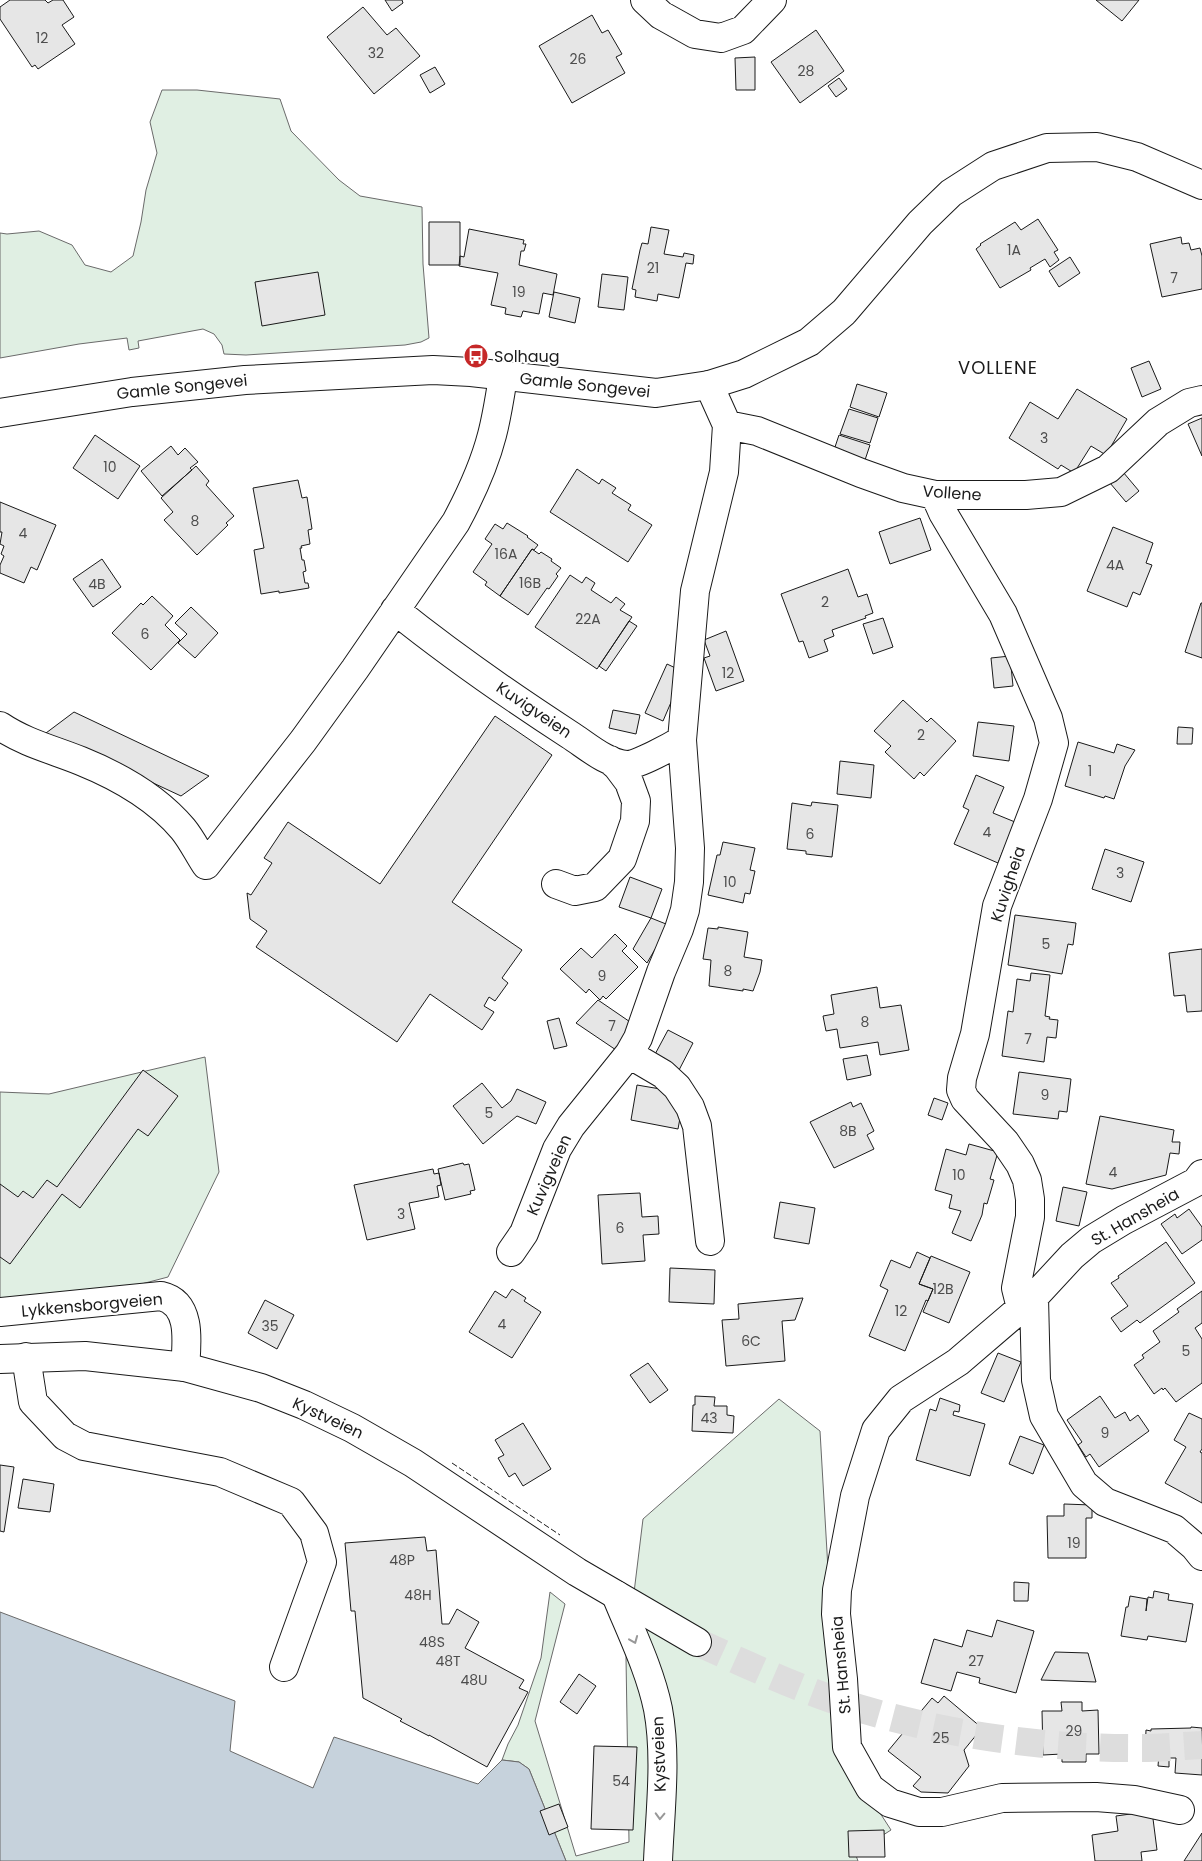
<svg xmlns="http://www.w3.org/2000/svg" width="1202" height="1861" viewBox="0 0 1202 1861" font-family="Poppins,sans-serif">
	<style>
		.green { fill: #e0efe3; stroke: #6a6a6a }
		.water { fill: #c6d2dc; stroke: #6a6a6a }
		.building { fill: #e6e6e6; stroke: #1a1a1a }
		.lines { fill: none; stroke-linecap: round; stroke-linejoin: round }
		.major-tunnel { stroke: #ddd; stroke-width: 28; stroke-dasharray: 28 14; stroke-linecap: butt }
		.minor-casing { stroke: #1a1a1a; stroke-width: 30 }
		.major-casing { stroke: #1a1a1a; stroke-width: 30 }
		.minor { stroke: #fff; stroke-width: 28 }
		.major { stroke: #fff; stroke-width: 28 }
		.fence { stroke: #1a1a1a; stroke-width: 1; stroke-dasharray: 6 2.5; stroke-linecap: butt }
		.oneway { stroke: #989898 }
		.labels { text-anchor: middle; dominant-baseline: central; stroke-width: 4; stroke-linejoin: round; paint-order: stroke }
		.number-label { font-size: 14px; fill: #4d4d4d }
		.poi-label { font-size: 16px; fill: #1a1a1a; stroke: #fff; text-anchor: start }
		.street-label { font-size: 16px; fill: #1a1a1a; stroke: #fff }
		.neighbourhood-label { font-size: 18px; letter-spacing: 1px; fill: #1a1a1a; stroke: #fff }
	</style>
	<rect width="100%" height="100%" fill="#fff"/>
	<path class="green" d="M162 90H197L280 99 291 131 339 180 360 196 422 207 423 264 429 338 421 342 405 345 246 355 224 354 222 345 214 334 203 329 138 341 139 348 129 350 127 338 79 344 0 358V233L7 234 39 231 72 245 85 265 111 272 133 256 141 222 146 190 157 153 150 122Z
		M205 1057 219 1172 168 1277 0 1321V1092L49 1094Z
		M779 1399 820 1431 831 1621 862 1785 891 1830 855 1853 858 1861H566L529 1769 519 1762 502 1760 508 1744 518 1725 541 1658 550 1592 565 1604 535 1721 576 1856 629 1842 626 1658 643 1519Z"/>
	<path class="water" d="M0 1612 235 1701 230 1751 313 1788 334 1737 478 1784 502 1760 519 1762 529 1769 566 1861H0Z"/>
	<path class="building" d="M10 0H45L48 3 53 0H63L74 17 62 25 75 44 38 69 35 65 32 67 0 19V7Z
		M385 0H402L403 3 392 11Z
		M1096 0H1139L1122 21Z
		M363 7 387 35 396 28 420 56 374 94 327 37Z
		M592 15 602 33 608 30 622 54 616 57 625 73 572 103 539 46Z
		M816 30 844 71 800 103 771 62Z
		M755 57V90H736L735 58Z
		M435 67 445 84 430 93 420 75Z
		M839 78 847 89 836 97 828 86Z
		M1038 219 1058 250 1054 252 1059 260 1050 267 1045 259 1030 268 1031 270 1000 288 976 249 981 245 980 244 1015 222 1021 230Z
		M429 222H460V265H429Z
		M651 227 669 230 664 254 683 257 684 253 694 255 693 264 686 263 679 298 658 294 657 301 635 297 636 290 632 289 640 250 642 243 648 244Z
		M469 229 524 240 523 244H526L524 251H521L519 265 557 274 553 295 543 293 539 314 523 311 521 317 505 314 506 308 491 305 498 273 459 266 460 256 464 257Z
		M1181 237 1182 244 1189 243 1191 250 1200 248 1202 256V289L1162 297 1150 244Z
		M1070 257 1080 273 1059 287 1049 271Z
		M318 272 325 315 262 326 255 282Z
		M602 274 628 277 624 310 598 307Z
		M554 292 580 298 575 323 549 317Z
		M1149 361 1161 389 1142 397 1131 368Z
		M857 384 887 393 879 417 850 407Z
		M1077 389 1127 419 1106 455 1091 446 1074 473 1061 465 1058 469 1009 438 1030 402 1058 419Z
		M849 409 878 418 870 443 840 434Z
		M1202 418V456L1188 424Z
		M95 435 140 466 118 499 73 468Z
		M839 435 870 445 865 460 834 450Z
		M171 446 178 455 185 448 198 462 190 468 192 470 162 496 141 471Z
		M196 466 209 481 206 485 234 516 226 523 228 525 197 555 164 520 173 512 161 498Z
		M577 469 599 484 602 479 616 488 612 493 631 505 628 510 652 525 628 562 550 512Z
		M1123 472 1139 491 1126 502 1110 483Z
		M298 480 302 498 307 497 312 529 308 530 310 544 301 546 302 548H300L302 560H304L306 571 303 572 305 583H308L309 588 279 593V591L261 594 254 550 264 548 253 488Z
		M0 502 56 525 37 570 31 567 24 583 0 573V565L4 556 1 554 4 546 0 544 2 532H0Z
		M920 518 931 550 890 564 879 532Z
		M507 523 528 536 527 537 538 545 534 550 532 549 500 596 485 585 487 582 473 572 492 544 485 539 495 524 503 529Z
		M1113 527 1153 543 1146 563 1152 565 1140 595 1133 592 1127 607 1087 591Z
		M532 549 539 554 541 552 552 559 551 561 561 568 556 574 558 576 549 589 547 588 528 615 500 596Z
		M102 559 121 587 93 607 73 579Z
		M848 569 858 597 867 594 873 613 865 616 866 618 832 630 834 636 824 640 828 651 809 658 803 641 799 642 781 594Z
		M570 575 582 583 586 577 595 583 591 590 611 603 616 597 625 604 620 610 632 617 597 669 535 627Z
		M152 596 173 616 165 625 180 640 151 670 112 633 141 603 143 605Z
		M1201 603H1202V658L1185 652Z
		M191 607 218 633 195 658 178 643 187 634 175 623Z
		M883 618 893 647 873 654 863 624Z
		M629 621 637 626 606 671 599 666Z
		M726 631 744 681 716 691 704 658 710 656 704 640Z
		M1010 656 1013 686 994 688 991 658Z
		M667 664 684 672 663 721 645 713Z
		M903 700 927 722 931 718 956 741 924 776 920 772 914 779 885 752 891 746 874 731Z
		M613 710 640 715 636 734 609 728Z
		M74 712 209 776 181 796 46 733Z
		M495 716 552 755 452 902 522 950 502 978 508 983 495 1001 489 997 484 1006 494 1012 482 1030 430 994 397 1042 256 947 267 931 250 919 247 893 251 895 272 863 264 858 288 822 380 884Z
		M978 722 1014 726 1009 761 973 756Z
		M1178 727 1193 728 1192 744H1177Z
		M1078 742 1114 753 1117 744 1135 750 1125 766 1114 799 1105 796 1104 798 1065 786Z
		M840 761 874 765 871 798 837 794Z
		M976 775 1004 787 993 813 1015 822 998 863 954 844 969 810 963 807Z
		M812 802 838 805 832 857 806 854V851L787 849 792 803 811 806Z
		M723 842 755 848 750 870 755 871 750 894 745 893 743 903 708 895 717 855H720Z
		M1105 849 1144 862 1131 902 1092 889Z
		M630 877 662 889 651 918 619 907Z
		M1015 915 1076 923 1073 945 1068 944 1062 974 1008 965Z
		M651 918 671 926 661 939 647 963 633 949Z
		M718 927 748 932 744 957 762 960 760 972 753 991 743 989V991L709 986 711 960 703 959 708 928 718 929Z
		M615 934 627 946 622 951 638 967 606 999 603 996 600 1000 589 989 586 993 560 969 581 948 592 958Z
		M1202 949V1011L1187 1012 1185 995 1174 996 1169 953Z
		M1031 973 1050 975 1045 1016 1050 1017 1049 1019 1058 1020 1056 1038 1047 1037 1044 1062 1002 1056 1008 1011 1013 1012 1017 979 1030 981Z
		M877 987 880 1008 901 1005 909 1050 880 1055 878 1042 840 1048 837 1029 826 1031 823 1016 834 1014 831 995Z
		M598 1000 636 1026 619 1052 576 1023Z
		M559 1018 567 1046 554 1049 547 1021Z
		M668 1030 693 1043 678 1072 653 1058Z
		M867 1055 871 1075 847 1080 843 1059Z
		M143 1070 178 1096 148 1136 138 1129 80 1208 62 1194 10 1264 0 1257V1184L18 1197 23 1191 33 1198 47 1180 57 1187Z
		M1019 1072 1071 1079 1067 1112 1059 1111 1058 1119 1013 1114Z
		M482 1083 502 1108 511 1101 517 1089 546 1102 536 1124 517 1116 483 1144 453 1106Z
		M637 1085 672 1091 682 1107 678 1129 631 1120Z
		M934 1098 948 1103 942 1120 928 1115Z
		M851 1102 853 1107 861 1103 874 1131 867 1135 874 1149 834 1168 810 1122Z
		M1100 1116 1174 1130 1172 1142H1180L1179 1154 1170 1153 1166 1175 1112 1189 1086 1184Z
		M969 1144 998 1152 990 1179 994 1180 987 1204 984 1203 982 1215 971 1241 952 1233 961 1211 949 1208 952 1195 935 1190 946 1149 966 1155Z
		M463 1163 464 1165 469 1164 475 1190 470 1191 471 1194 445 1200 438 1169Z
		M433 1169 434 1174 439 1173 441 1185 437 1186 439 1197 409 1203 415 1229 367 1240 354 1185Z
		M1063 1187 1087 1192 1079 1226 1056 1221Z
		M640 1193 642 1217 658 1216 659 1234 643 1235 645 1261 602 1264 598 1195Z
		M780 1202 815 1208 809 1244 774 1238Z
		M1189 1209 1202 1227V1240L1182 1254 1161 1224 1175 1214 1177 1218Z
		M1166 1242 1195 1283 1140 1323 1137 1320 1121 1332 1111 1318 1128 1306 1111 1283 1119 1278 1118 1276Z
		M917 1252 930 1258 919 1284 933 1289 928 1301 926 1300 905 1351 869 1336 888 1290 880 1286 891 1260 910 1268Z
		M931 1256 970 1272 949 1323 923 1312 933 1289 919 1284Z
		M670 1268 715 1270 714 1304 669 1302Z
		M512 1289 526 1298 524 1301 541 1312 512 1358 469 1332 495 1291 506 1298Z
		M1202 1291V1323L1195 1328 1202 1339V1383L1176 1402 1165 1388 1163 1390 1162 1388 1154 1394 1134 1365 1144 1358 1142 1355 1160 1342 1153 1331 1179 1312 1177 1309Z
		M803 1298 795 1320 782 1321 785 1361 726 1366 722 1320 739 1319 738 1304Z
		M265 1300 294 1315 277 1349 248 1333Z
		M998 1353 1021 1362 1004 1402 981 1393Z
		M648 1363 668 1390 650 1403 630 1375Z
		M695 1396 715 1397 714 1406H727V1415L734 1416 733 1433 692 1431 693 1405H695Z
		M1100 1396 1115 1418 1125 1412 1130 1421 1138 1415 1149 1431 1099 1467 1090 1454 1086 1457 1078 1445 1082 1442 1067 1420Z
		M940 1398 960 1405 959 1412 954 1411 953 1415 985 1424 970 1476 916 1460 930 1409 936 1411Z
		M1189 1413 1202 1419V1449L1200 1452 1202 1453V1503L1165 1483 1186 1447 1174 1440Z
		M523 1423 551 1469 523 1486 515 1473 509 1477 498 1458 504 1455 495 1440Z
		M1020 1436 1044 1445 1033 1474 1009 1464Z
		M0 1465 14 1467 4 1532 0 1531Z
		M23 1479 54 1484 50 1512 18 1508Z
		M1064 1504 1092 1505V1518H1086V1558H1048L1047 1516H1064Z
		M425 1537 427 1551 436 1550 442 1624H449L457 1609 479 1622 465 1648 524 1680 519 1688 528 1692 487 1767 429 1735V1736L400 1721 402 1719 363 1698 355 1611H351L345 1543Z
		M1014 1582 1029 1583 1028 1601H1014Z
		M1154 1591 1169 1594 1168 1600 1193 1604 1186 1642 1148 1636 1147 1640 1121 1636 1126 1607H1128L1130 1596 1147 1599 1146 1611 1148 1597 1153 1598Z
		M997 1620 1034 1631 1016 1693 979 1683 980 1678 957 1672 951 1691 921 1683 934 1639 962 1647 967 1630 992 1637Z
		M1055 1652 1088 1653 1096 1682 1041 1680Z
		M579 1674 596 1686 577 1714 560 1702Z
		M944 1696 982 1728 964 1750 969 1766 948 1793 921 1792 913 1786 921 1777 888 1751 932 1698 938 1703Z
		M1061 1702H1082V1711L1098 1710 1099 1754H1086V1762H1062V1754L1043 1755 1042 1711H1062Z
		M1191 1727 1202 1728V1775L1175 1773 1176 1758H1169V1767L1158 1766 1159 1754 1145 1753 1146 1730 1151 1731V1729L1191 1728Z
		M594 1746 637 1747 633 1830 591 1829Z
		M559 1804 568 1827 549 1835 540 1811Z
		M1152 1811 1157 1850 1141 1852 1142 1861H1095L1092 1835 1118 1831 1116 1816Z
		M884 1830 885 1857H849L848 1831Z
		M1202 1833V1861H1184Z"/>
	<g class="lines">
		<path class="major-tunnel" d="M697 1642C752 1667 807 1693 865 1710 953 1736 1050 1749 1142 1748 1162 1748 1182 1746 1202 1745"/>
		<defs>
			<path id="minor" d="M645 0 661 15 695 34 721 38 743 30 772 0
				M709 385 727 425 757 431 861 473 903 488 935 495H1026L1061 492 1108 469 1158 422 1189 403 1202 400
				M935 495 943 513 1003 614 1048 718 1054 743 1038 799 997 906 975 1034 962 1078 961 1090 965 1099 1005 1142 1020 1164 1027 1180 1030 1199V1217L1016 1288 1021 1308
				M395 610C451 655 510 696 570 735 586 745 607 764 627 765 638 765 672 746 682 740
				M0 726C25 743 54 750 81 761 118 776 157 798 183 829 192 840 198 853 206 865L303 741 355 669 456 522C471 494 484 466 492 435 497 416 500 396 503 377
				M556 884 575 891 595 887 622 859 635 821 636 801 629 782 617 766 610 760
				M629 1054 663 1074 677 1087 690 1107 697 1126 710 1241
				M511 1252 524 1233 557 1149 571 1126 629 1054 638 1038 661 972 679 929 685 910 689 882 690 848 682 740 695 591 724 472 727 425
				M1034 1297 1036 1380 1044 1416 1084 1484 1105 1502 1174 1529 1194 1546 1202 1556
				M0 1312 161 1296C192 1303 187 1342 185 1367
				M26 1357 33 1402 65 1436 84 1446 220 1472 291 1502 314 1533 322 1562 284 1667
				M616 1595C631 1632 650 1670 658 1709 667 1757 660 1812 658 1861
				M1180 1810 1134 1800 1096 1797 1002 1798 942 1812H919L890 1803 870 1788 847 1747 843 1679 836 1614 837 1590 855 1496 876 1430 901 1399 958 1362 1034 1297 1072 1256 1091 1240 1124 1220 1196 1182 1202 1174"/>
			<path id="major" d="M0 413 132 392 245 380 433 370 471 372 656 393 709 385 744 374 809 342 844 312 920 223 951 193 993 166 1047 148 1097 147 1137 157 1202 185
				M0 1359 85 1356 185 1367 261 1388 304 1405 352 1428 413 1463 577 1572 697 1642"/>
		</defs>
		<use href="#minor" class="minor-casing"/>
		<use href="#major" class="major-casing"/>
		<use href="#minor" class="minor"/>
		<use href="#major" class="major"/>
		<path class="fence" d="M452 1463 560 1535"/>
	</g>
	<defs><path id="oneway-chevron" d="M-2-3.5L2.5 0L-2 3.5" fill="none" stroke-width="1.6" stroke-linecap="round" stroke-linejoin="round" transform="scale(1.25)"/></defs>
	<g class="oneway">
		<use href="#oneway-chevron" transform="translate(634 1640) rotate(68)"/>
		<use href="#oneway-chevron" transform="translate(660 1816) rotate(92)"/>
	</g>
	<defs>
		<symbol id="bus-disc" viewBox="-11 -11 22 22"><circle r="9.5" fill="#c62828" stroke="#fff"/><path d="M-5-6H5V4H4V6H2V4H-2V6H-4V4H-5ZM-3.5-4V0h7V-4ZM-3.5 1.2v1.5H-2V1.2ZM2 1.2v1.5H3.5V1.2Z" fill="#fff"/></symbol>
	</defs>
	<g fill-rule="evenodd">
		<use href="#bus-disc" x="462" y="342" width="28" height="28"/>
	</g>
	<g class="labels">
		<g class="number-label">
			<text x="42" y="38">12</text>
			<text x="376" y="53">32</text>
			<text x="578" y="59">26</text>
			<text x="806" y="71">28</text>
			<text x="1014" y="250">1A</text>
			<text x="653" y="268">21</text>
			<text x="1174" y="278">7</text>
			<text x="519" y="292">19</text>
			<text x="1044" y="438">3</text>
			<text x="110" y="467">10</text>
			<text x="195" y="521">8</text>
			<text x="23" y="533">4</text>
			<text x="506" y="554">16A</text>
			<text x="1115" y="565">4A</text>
			<text x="530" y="583">16B</text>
			<text x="97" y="584">4B</text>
			<text x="825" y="602">2</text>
			<text x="588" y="619">22A</text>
			<text x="145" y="634">6</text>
			<text x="728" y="673">12</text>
			<text x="921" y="735">2</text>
			<text x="1090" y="771">1</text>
			<text x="987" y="832">4</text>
			<text x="810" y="834">6</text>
			<text x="1120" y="873">3</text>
			<text x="730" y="882">10</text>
			<text x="1046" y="944">5</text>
			<text x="728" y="971">8</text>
			<text x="602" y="976">9</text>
			<text x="865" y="1022">8</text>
			<text x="612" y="1026">7</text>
			<text x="1028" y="1039">7</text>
			<text x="1045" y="1095">9</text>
			<text x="489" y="1113">5</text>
			<text x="848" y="1131">8B</text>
			<text x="1113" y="1172">4</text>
			<text x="959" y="1175">10</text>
			<text x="401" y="1214">3</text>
			<text x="620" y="1228">6</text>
			<text x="943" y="1289">12B</text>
			<text x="901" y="1311">12</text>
			<text x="502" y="1324">4</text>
			<text x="270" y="1326">35</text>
			<text x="751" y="1341">6C</text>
			<text x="1186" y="1351">5</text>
			<text x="709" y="1418">43</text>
			<text x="1105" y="1433">9</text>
			<text x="1074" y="1543">19</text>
			<text x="402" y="1560">48P</text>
			<text x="418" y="1595">48H</text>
			<text x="432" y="1642">48S</text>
			<text x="448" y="1661">48T</text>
			<text x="976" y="1661">27</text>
			<text x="474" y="1680">48U</text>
			<text x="1074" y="1731">29</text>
			<text x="941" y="1738">25</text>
			<text x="621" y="1781">54</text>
		</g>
		<g class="poi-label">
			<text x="494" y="356">Solhaug</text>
		</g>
		<g class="street-label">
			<text transform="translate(585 385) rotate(6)">Gamle Songevei</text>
			<text transform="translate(182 387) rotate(-6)">Gamle Songevei</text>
			<text transform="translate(952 493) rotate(4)">Vollene</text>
			<text transform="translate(534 710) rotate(34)">Kuvigveien</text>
			<text transform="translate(1008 884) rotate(-72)">Kuvigheia</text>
			<text transform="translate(549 1175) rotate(-66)">Kuvigveien</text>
			<text transform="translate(1135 1217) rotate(-30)">St. Hansheia</text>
			<text transform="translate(92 1305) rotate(-5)">Lykkensborgveien</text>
			<text transform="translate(328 1418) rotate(25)">Kystveien</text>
			<text transform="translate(841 1665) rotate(-95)">St. Hansheia</text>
			<text transform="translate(659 1754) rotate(-92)">Kystveien</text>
		</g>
		<g class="neighbourhood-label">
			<text x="998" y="367">VOLLENE</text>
		</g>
	</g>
</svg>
